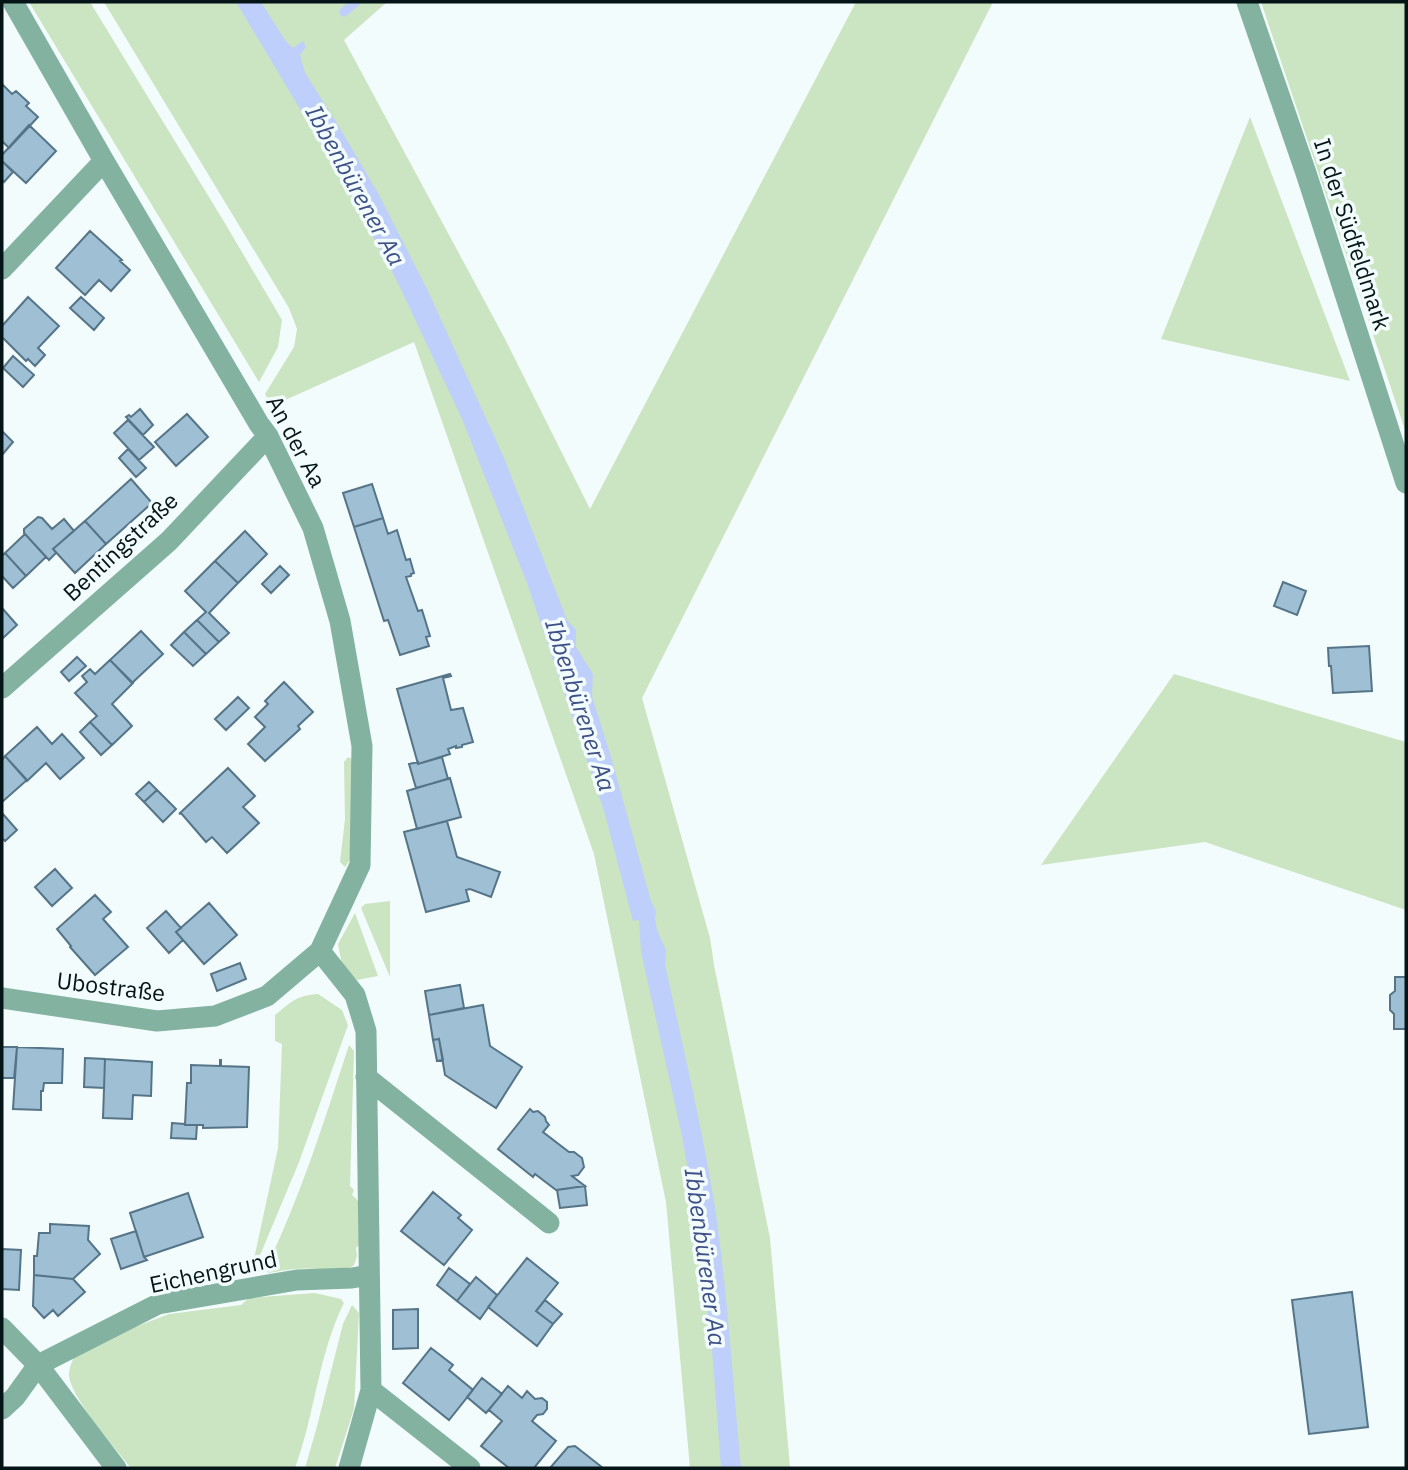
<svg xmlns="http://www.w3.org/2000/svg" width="1408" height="1470" viewBox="0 0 1408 1470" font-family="'IBM Plex Sans',sans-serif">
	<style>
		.green { fill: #cbe4c1 }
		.water { fill: #bfcffb }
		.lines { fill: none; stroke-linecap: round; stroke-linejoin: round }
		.stream { stroke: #bfcffb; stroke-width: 9 }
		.building { fill: #9ebfd4; stroke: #557487; stroke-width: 2 }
		.street { stroke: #83b2a1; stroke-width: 21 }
		.labels { text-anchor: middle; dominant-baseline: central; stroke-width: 7; stroke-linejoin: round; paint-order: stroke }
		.street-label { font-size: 23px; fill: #051517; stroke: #f3fcfd }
		.water-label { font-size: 24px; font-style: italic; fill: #3f5087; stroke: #f3fcfd }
	</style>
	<rect width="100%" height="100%" fill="#f3fcfd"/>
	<path class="green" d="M29 2H90L223 220 282 320 278 347 259 382Z
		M104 2H387L344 40 504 337 590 509 856 2H993L642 698 710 938 714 965 770 1238 790 1468H690L666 1202 594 854 414 342 272 406 265 394 294 347 297 329 289 308Z
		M1261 2H1406V433L1392 391Z
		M1250 117 1350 381 1161 339Z
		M1174 674 1406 742V910L1205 842 1041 865Z
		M348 757 354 760C355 787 363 847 345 867L340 862 345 819 344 762Z
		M390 901V977L361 908 365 904Z
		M355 913 378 976 357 980C342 971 341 961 338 944Z
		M318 994 342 1010 348 1025 299 1162 261 1253 252 1268 278 1148 282 1044 275 1041V1015C291 1002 297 995 318 994Z
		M349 1045 354 1051 350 1186 354 1190 352 1195C367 1206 363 1225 362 1242L356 1248 357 1256 354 1265 341 1274C315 1266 295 1268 269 1273L265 1270C300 1198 324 1122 349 1045Z
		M315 1293 341 1299 344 1303C318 1355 315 1414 295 1468H131C116 1449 70 1397 69 1375 69 1366 74 1357 78 1349L169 1314 241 1305 249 1298Z
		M352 1305 359 1313 354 1409 335 1468H305L316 1430 343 1324Z"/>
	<path class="water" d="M236 2H261L285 40 293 48 303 41 306 47 300 55 305 73 335 120 378 193 428 291 505 460 567 620 576 630V647L593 674 592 696 611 757 651 901 656 911 655 918 657 930 666 950 665 964C683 1048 703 1130 716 1214 728 1298 733 1384 741 1468H721L712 1349 696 1213 681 1131 641 952 639 920 633 921 604 811 527 583 462 419 396 279 337 171Z"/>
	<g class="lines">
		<path class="stream" d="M344 12 356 2"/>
	</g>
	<path class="building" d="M2 84 12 94 16 91 29 103 26 106 38 117 9 148 2 141Z
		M29 125 56 151 26 183 2 161V155Z
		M2 161 13 172 4 182 2 180Z
		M90 231 122 260 120 261 130 270 111 291 99 280 85 295 56 268Z
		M28 297 59 326 38 348 45 355 35 366 28 359 26 361 2 337V326Z
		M81 297 104 318 94 330 70 308Z
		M13 356 34 375 23 387 3 368Z
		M140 409 153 425 143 435 126 417 129 415 131 417Z
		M187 414 208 437 176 466 155 442Z
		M128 420 154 447 139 460 114 433Z
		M2 431 13 442 2 455Z
		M128 449 146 468 136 477 119 458Z
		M131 479 152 503 106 544 85 521Z
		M372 484 383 518 354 527 343 493Z
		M38 517 42 518 52 529 64 519 74 531 53 549 56 553 49 560 24 533V529Z
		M383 518 388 534 397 530 406 560 410 559 414 573 411 574V576L406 577 418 611 422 610 430 636 426 637 429 646 400 655 388 620 384 621 354 527Z
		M85 521 106 544 75 573 53 549Z
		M245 531 267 554 238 583 215 561Z
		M25 534 46 557 26 576 5 553Z
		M5 553 26 576 13 588 2 576V556Z
		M215 561 238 583 209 613 229 633 219 642 197 620 206 612 185 591Z
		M280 566 289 575 271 593 262 584Z
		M1283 582 1306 591 1297 615 1274 606Z
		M2 608 17 625 2 639Z
		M197 620 219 642 206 654 184 632Z
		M141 631 163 654 132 683 110 660Z
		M184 632 206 654 193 666 171 645Z
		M1369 646 1372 691 1333 693 1331 666H1329L1328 648Z
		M77 657 86 666 69 681 61 672Z
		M110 660 133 683 112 704 132 726 112 745 90 722 97 716 75 693 87 682 82 676 90 669 95 674Z
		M450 674 451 676 443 678 451 710 463 708 473 742 462 745V747L456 748V746L448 749 450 754 418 764 397 689Z
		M284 682 313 712 298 726 300 729 265 761 248 744 265 727 255 717 268 704 265 701Z
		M238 697 249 708 226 730 215 719Z
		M90 722 112 745 101 755 80 732Z
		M37 727 52 744 62 734 84 758 60 779 46 763 27 781 5 756Z
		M5 756 27 780 2 802V760Z
		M442 757 448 779 416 788 409 764 418 762V764Z
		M228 768 255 796 243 807 259 823 227 853 212 837 206 842 181 813 179 814Z
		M450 778 461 817 417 829 407 791Z
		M149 782 157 790 144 802 136 794Z
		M157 790 176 809 163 822 144 802Z
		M2 813 17 830 5 841 2 838Z
		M447 821 457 857 500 872 491 897 470 889 466 890 469 901 426 912 404 832Z
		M55 869 72 888 52 906 35 887Z
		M95 895 111 912 103 919 128 947 95 975 70 947 71 946 57 929Z
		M209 903 237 935 204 964 176 932Z
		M166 911 181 928 176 932 183 940 169 953 147 928Z
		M240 963 246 979 217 991 211 974Z
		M1395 977H1406V1028L1405 1029H1394V1014L1390 1010V995L1395 991Z
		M460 985 464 1008 429 1015 425 991Z
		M483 1005 490 1046 522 1067 496 1108 445 1075 439 1039 433 1040 429 1015Z
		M439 1039 443 1060 437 1061 433 1040Z
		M2 1047H17L14 1078H2Z
		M17 1047 63 1049 62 1083H44L43 1091H41V1110L13 1109Z
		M85 1058 105 1059 104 1088 84 1087Z
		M105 1059 152 1062 151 1096 133 1095 132 1119 103 1118Z
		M220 1060H221V1066L249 1067 247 1127 203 1128V1125H185L187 1083H191V1065L220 1066Z
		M530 1109 533 1112 538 1111 545 1117 546 1121 549 1125 543 1132 569 1152H574L582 1158 584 1167 578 1175 572 1176 585 1186 556 1190 535 1174 533 1177 498 1149Z
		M172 1123 197 1125 196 1139 171 1138Z
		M585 1186 587 1205 560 1208 557 1190Z
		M433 1192 461 1215 458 1218 472 1230 444 1265 401 1231Z
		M188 1193 203 1237 144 1257 130 1213Z
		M50 1224 89 1226 88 1240 100 1254 73 1279 34 1275V1256H37L39 1233H50Z
		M136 1231 144 1257 147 1260 121 1269 111 1239Z
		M2 1249 21 1250 19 1290 2 1289Z
		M527 1258 558 1283 536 1311 553 1324 537 1346 488 1307Z
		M449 1268 470 1284 457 1301 437 1285Z
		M34 1275 73 1279 85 1292 58 1316 53 1310 44 1318 33 1306Z
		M476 1277 497 1295 480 1319 457 1301Z
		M1352 1292 1368 1427 1309 1434 1292 1300Z
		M545 1300 562 1314 553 1324 536 1311Z
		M418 1309V1348L393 1349V1310Z
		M431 1348 453 1365 449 1370 473 1390 449 1420 403 1383Z
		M482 1378 502 1394 486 1413 467 1397Z
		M508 1386 522 1398 527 1391 535 1399 542 1398 547 1402V1409L543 1414 537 1415 532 1421 556 1441 534 1468H509L481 1446 502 1421 489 1410Z
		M575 1446 603 1468H550L568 1447Z"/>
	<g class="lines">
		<path class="street" d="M1247 2 1306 173 1406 483
			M2 269 104 161
			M2 688 169 541 268 436
			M320 951 355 995 366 1031 371 1390 349 1468
			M2 998 157 1021 215 1016 267 996 320 951 360 865 362 746 340 621 313 528 268 436 259 424 104 161 13 2
			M366 1077 549 1223
			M2 1328 38 1365 116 1468
			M371 1390 470 1468
			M2 1409 15 1397 38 1365 158 1304 297 1280 352 1278 369 1275"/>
	</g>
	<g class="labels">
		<g class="street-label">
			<text transform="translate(1353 234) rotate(72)">In der Südfeldmark</text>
			<text transform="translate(297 441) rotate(62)">An der Aa</text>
			<text transform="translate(120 546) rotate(-43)">Bentingstraße</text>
			<text transform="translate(111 986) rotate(7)">Ubostraße</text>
			<text transform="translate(213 1271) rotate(-12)">Eichengrund</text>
		</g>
		<g class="water-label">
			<text transform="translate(356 185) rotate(61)">Ibbenbürener Aa</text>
			<text transform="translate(581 705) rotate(72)">Ibbenbürener Aa</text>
			<text transform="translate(706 1257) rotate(82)">Ibbenbürener Aa</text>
		</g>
	</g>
	<rect width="1408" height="1470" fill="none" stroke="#051517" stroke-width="7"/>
</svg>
